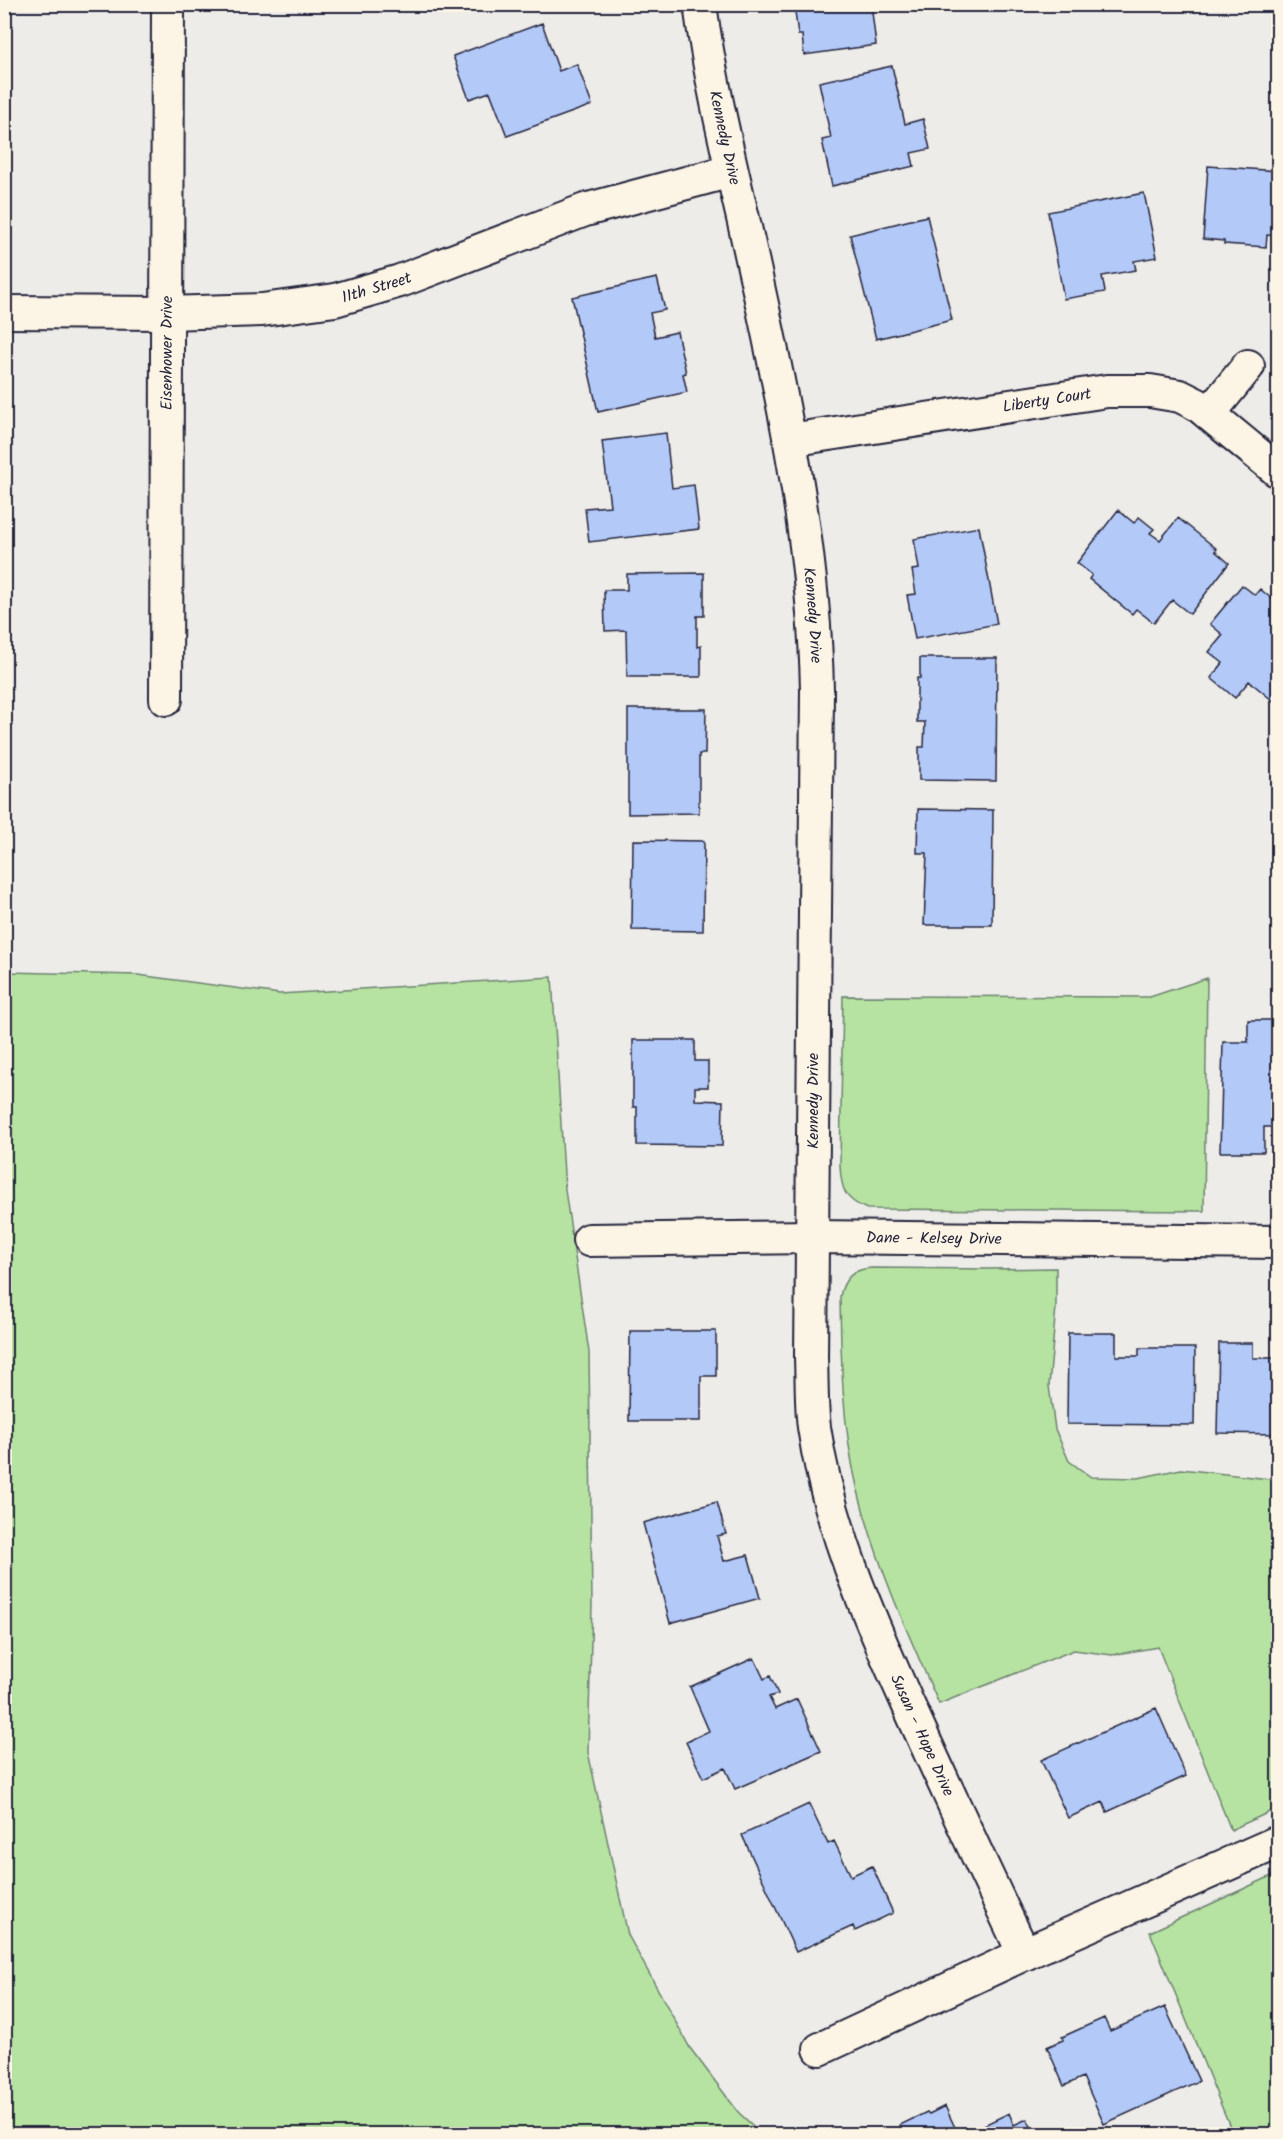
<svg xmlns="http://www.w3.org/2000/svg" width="1283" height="2139" viewBox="0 0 1283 2139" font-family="Kalam,sans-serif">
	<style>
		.green { fill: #b6e3a1; stroke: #6c826e; stroke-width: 1.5 }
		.building { fill: #b3caf9; stroke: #22223b; stroke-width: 1.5 }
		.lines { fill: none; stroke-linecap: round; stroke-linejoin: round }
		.street-casing { stroke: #22223b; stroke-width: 36 }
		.street { stroke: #fcf5e5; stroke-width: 32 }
		.labels { text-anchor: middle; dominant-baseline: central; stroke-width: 5; stroke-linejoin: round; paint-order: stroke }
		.street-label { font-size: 16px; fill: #22223b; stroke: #fcf5e5 }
	</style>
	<rect width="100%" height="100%" fill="#edece9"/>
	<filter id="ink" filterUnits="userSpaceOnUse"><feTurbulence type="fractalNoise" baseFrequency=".0167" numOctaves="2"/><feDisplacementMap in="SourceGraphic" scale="12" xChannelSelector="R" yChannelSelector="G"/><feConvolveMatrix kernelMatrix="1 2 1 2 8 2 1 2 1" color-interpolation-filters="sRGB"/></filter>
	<g filter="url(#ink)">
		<path class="green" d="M5 972 138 975 280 994 552 977 565 1190 589 1352 592 1604 588 1752 628 1935 690 2048 739 2113 762 2134H5Z
			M1207 978 1204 1211 867 1209C844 1200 841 1188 840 1165L843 996 1150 997Z
			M872 1268 989 1269 1056 1268V1307L1049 1386 1055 1429 1069 1461 1091 1477 1138 1478 1181 1469 1278 1480V1808L1231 1830 1158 1647 1112 1655 1074 1650 939 1704C908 1634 877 1566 858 1491 842 1427 841 1362 840 1296 844 1278 853 1269 872 1268Z
			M1278 1873V2134H1233L1150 1932Z"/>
		<path class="building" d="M794 4H871L876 45 804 55 802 35H798Z
			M542 23 559 71 577 64 592 105 507 136 490 92 469 99 453 56Z
			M892 66 905 124 923 119 930 149 911 153 914 166 832 186 822 140 831 138 819 82Z
			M1208 166 1278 171V236L1267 235 1266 247 1224 244V241L1203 239Z
			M1144 193 1157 257 1134 261 1136 270 1102 276 1105 292 1064 299 1048 212Z
			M927 216 952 320 876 339 850 235Z
			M657 278 665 310 650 313 655 337 677 332 686 373 683 374 687 392 598 412 572 297Z
			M666 433 672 488 694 485 699 529 589 542 585 508 610 506 602 441Z
			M1118 510 1134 523 1139 517 1154 529 1150 533 1160 540 1178 518 1217 549 1215 551 1229 563 1190 614 1172 600 1154 623 1136 609 1132 614 1089 579 1092 575 1077 563Z
			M979 527 997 624 915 639 907 595 916 594 912 570 919 569 914 539Z
			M704 573V616H697V647L701 646V677H627L626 630 605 631 604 590H627V574Z
			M1242 585 1255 595 1260 589 1278 604V705L1249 681 1235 698 1211 678 1223 663 1209 652 1223 635 1210 624Z
			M920 658H997L996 781 919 780V747H924L925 722H917V678H920Z
			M628 709H706L705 754H699V813L628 814Z
			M918 809 993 810 992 925H924L927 853H917Z
			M633 840 704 841 703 931 632 930Z
			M1248 1020H1278V1127H1264V1152H1220L1223 1042H1248Z
			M633 1040H695V1061H708V1087H695V1100L723 1101 722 1146 637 1145V1107H633Z
			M630 1331H716V1376H701V1421H629Z
			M1068 1333H1116V1356H1139V1348H1195L1194 1425 1067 1424Z
			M1277 1337 1278 1434 1217 1433 1219 1343H1253V1358H1277Z
			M717 1502 726 1534 717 1536 724 1561 748 1555 760 1598 670 1623 643 1523Z
			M754 1658 764 1679 770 1676 778 1694 769 1697 775 1709 797 1699 821 1751 735 1789 725 1768 703 1778 686 1742 709 1731 690 1687Z
			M1156 1708 1186 1776 1107 1812 1103 1802 1068 1818 1041 1760Z
			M809 1804 828 1844 834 1841 851 1876 872 1866 893 1913 855 1931 853 1926 796 1952 742 1835Z
			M1165 2007 1199 2081 1104 2124 1083 2077 1064 2086 1047 2047 1063 2040 1062 2037 1104 2018 1110 2031Z
			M945 2106 958 2134H904L900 2125 927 2112 929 2114Z
			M1009 2113 1014 2125 1027 2119 1035 2134H977L987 2130 984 2125Z"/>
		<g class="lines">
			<defs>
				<g id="street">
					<path id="s1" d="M700 4C710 80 728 153 745 227 779 380 814 533 817 690L811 1358C812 1381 811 1404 814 1427 828 1524 867 1613 907 1702 945 1786 984 1870 1024 1954L1278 1842"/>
					<path id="s2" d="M4 312 167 313 262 310 335 300 400 281 585 210 731 171"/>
					<path d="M1209 414 1248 366"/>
					<path id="s3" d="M790 440 1107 391H1150L1180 396 1198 405 1278 471"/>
					<path id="s4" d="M166 699 168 4"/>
					<path id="s5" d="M589 1240 812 1237 1278 1242"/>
					<path d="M820 2049 1024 1954"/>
				</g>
			</defs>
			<use href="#street" class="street-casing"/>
			<use href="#street" class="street"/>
		</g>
	</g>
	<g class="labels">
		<g class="street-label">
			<text stroke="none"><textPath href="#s1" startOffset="136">Kennedy Drive</textPath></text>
			<text stroke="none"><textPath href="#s2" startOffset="375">11th Street</textPath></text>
			<text stroke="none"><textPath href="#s4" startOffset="346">Eisenhower Drive</textPath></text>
			<text stroke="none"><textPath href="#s3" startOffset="260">Liberty Court</textPath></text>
			<text stroke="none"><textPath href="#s1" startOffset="622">Kennedy Drive</textPath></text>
			<text transform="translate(813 1101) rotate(-90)">Kennedy Drive</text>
			<text stroke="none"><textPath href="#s5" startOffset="345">Dane - Kelsey Drive</textPath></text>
			<text stroke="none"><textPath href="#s1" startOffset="1762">Susan - Hope Drive</textPath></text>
		</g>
	</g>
	<rect width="1283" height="2139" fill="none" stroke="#fcf5e5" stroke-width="24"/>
	<rect x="12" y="12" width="1259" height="2115" fill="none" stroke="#22223b" stroke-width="2" filter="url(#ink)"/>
</svg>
